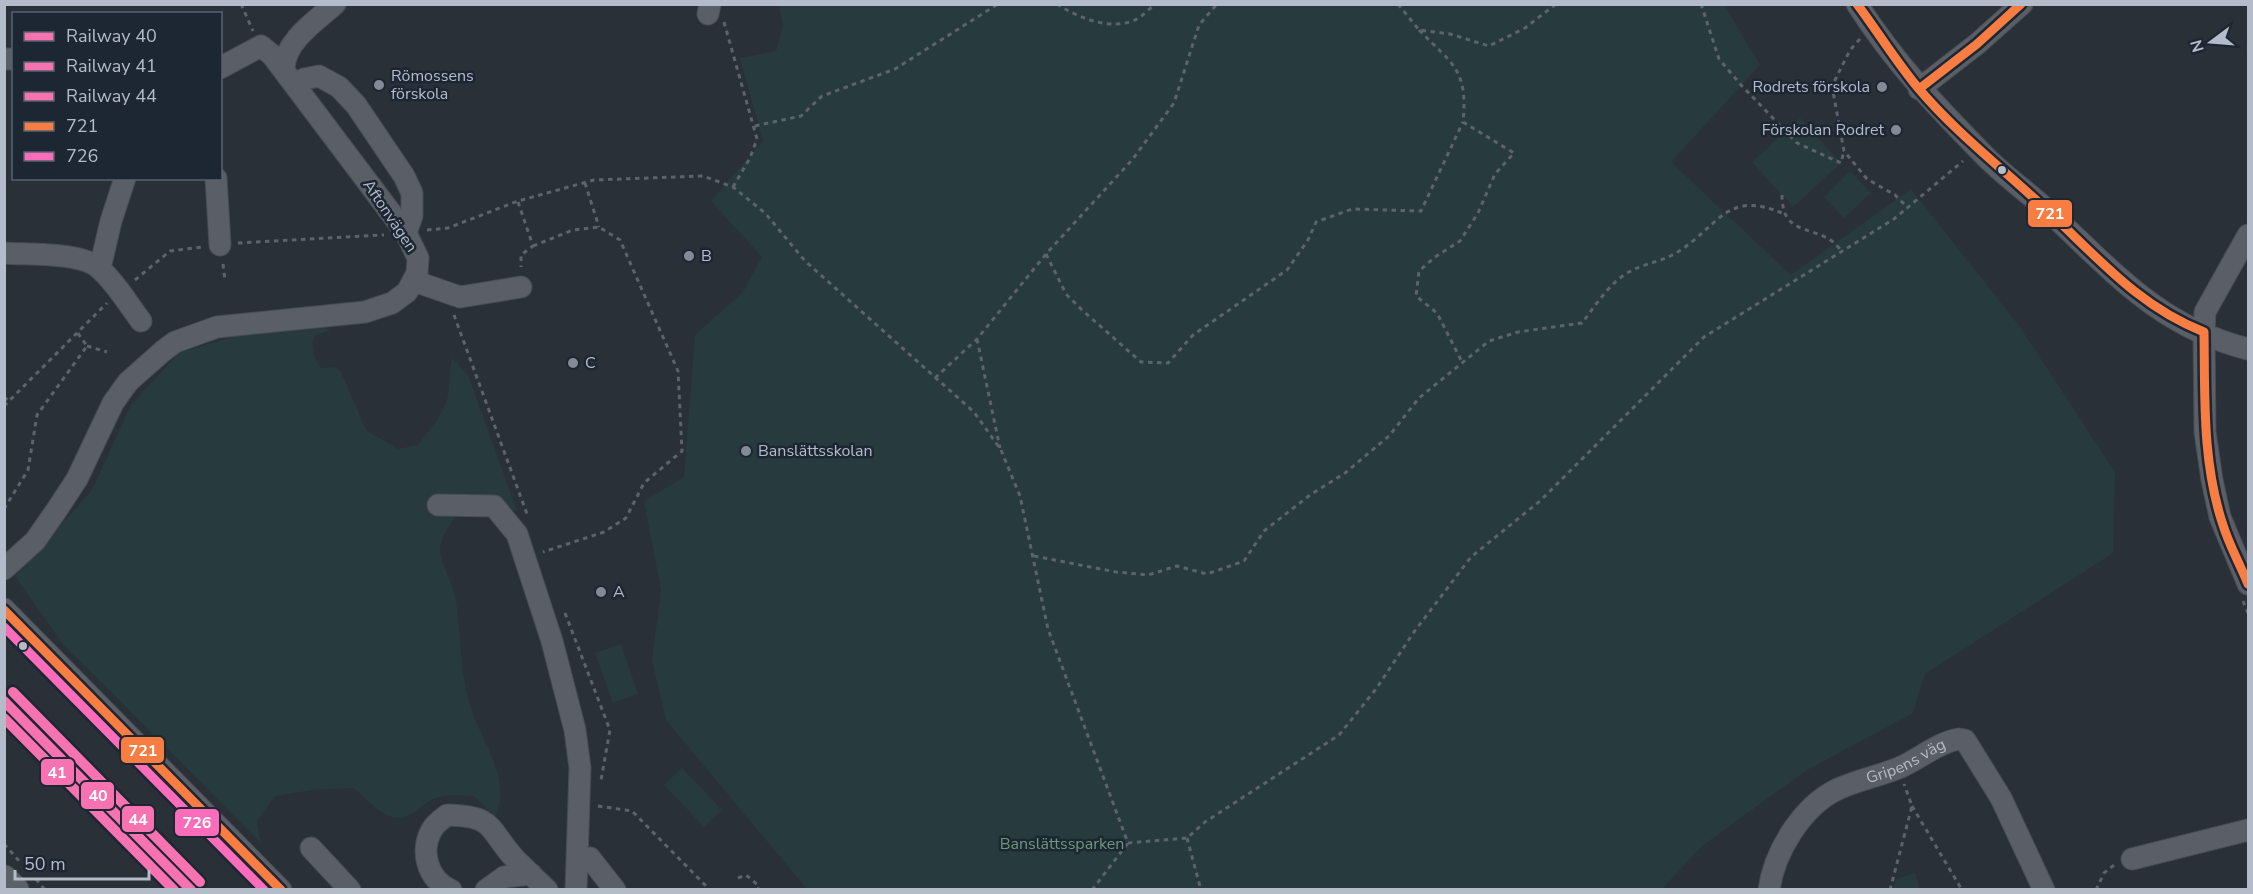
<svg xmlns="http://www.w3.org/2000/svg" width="2253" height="894" viewBox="0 0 2253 894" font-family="'Nunito Sans',sans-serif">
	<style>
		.green { fill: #273a3e }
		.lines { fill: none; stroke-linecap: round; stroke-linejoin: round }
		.minor-casing { stroke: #484c53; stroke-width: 23 }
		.major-casing { stroke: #484c55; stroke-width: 29 }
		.path { stroke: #5d636a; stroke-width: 3; stroke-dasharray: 4.5 4.5; stroke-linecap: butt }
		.minor { stroke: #5a5e66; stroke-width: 21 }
		.major { stroke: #5c6168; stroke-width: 27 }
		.bus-1-casing { stroke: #1d2633; stroke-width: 14 }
		.bus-2-casing { stroke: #1d2633; stroke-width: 14 }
		.bus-1 { stroke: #f77d43; stroke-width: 9 }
		.bus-2 { stroke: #fb6dba; stroke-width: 9 }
		.rail-1-casing { stroke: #1d2633; stroke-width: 15 }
		.rail-2-casing { stroke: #1d2633; stroke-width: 15 }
		.rail-3-casing { stroke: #1d2633; stroke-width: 15 }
		.rail-1 { stroke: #f772b0; stroke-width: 10 }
		.rail-2 { stroke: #f772b0; stroke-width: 10 }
		.rail-3 { stroke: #f772b0; stroke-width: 10 }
		.poi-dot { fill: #848b96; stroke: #1d2633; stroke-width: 2 }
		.bus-dot { fill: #b4bcc9; stroke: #1d2633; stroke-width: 2 }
		.labels { text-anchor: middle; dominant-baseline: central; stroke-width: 5; stroke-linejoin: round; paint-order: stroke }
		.poi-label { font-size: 16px; fill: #b4bcc9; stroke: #1d2633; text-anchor: start }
		.street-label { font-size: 16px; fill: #b4bcc9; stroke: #1d2633 }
		.park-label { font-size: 16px; fill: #6b9a76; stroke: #1d2633 }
		.line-badge { stroke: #1d2633; stroke-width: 2 }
		.badge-label { font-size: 16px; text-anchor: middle; font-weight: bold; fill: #fff }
	</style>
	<rect width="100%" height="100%" fill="#2a3038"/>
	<path class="green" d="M779 4 1724 5 1760 65 1671 162 1791 275 1911 189 2020 327 2115 472 2113 553 1925 674 1913 713 1807 770 1702 846 1662 889H807L666 720 652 660 661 590 644 501 684 477 695 335 743 292 762 257 711 201 763 141 740 58 776 51 783 27Z
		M1800 118 1841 163 1793 207 1752 162Z
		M1850 171 1871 193 1844 218 1824 197Z
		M324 328 331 330 316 335 312 342 314 356 321 368 335 367 341 372 366 430 398 449 418 445C429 430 444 414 448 396 450 383 449 371 452 358L468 375 517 511 478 509 457 515C450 524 439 540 440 552 442 567 452 581 455 596 461 629 460 673 470 705 480 740 513 778 495 817L474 796C462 796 447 794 436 798 418 804 406 829 382 812 371 806 364 795 353 788L312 790 275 796 257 821 261 843 62 643 15 576 92 490 131 405 180 352 238 336Z
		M621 644 638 694 613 703 595 653Z
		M682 768 722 810 704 827 664 785Z
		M1915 873 1920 889H1893L1896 879Z"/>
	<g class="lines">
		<defs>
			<g id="minor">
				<path d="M1857 4C1895 63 1935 105 1983 154 2002 174 2025 190 2045 208 2111 269 2157 326 2248 349"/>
				<path d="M708 14 710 4"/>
				<path d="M4 59H14"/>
				<path d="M284 68C285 41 316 21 335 4"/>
				<path d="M296 86 304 79 319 76 339 87 356 105 404 176 412 193V216L406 233"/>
				<path d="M1919 89 1977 44 2022 4"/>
				<path d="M216 178 220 245"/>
				<path d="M2248 235 2205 312 2204 332 2205 432 2212 480 2220 517 2248 584"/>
				<path d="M4 253C29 255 83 252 100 269 116 283 128 304 141 321"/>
				<path d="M100 268 111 221 125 178"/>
				<path d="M414 281 460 297 521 287"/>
				<path d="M438 505 494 506 517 534 552 641 575 730 580 768 576 890"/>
				<path d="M4 569 35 541 56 511 77 479 113 403 128 382 163 351 175 342 217 327 365 312 392 303 407 292 417 273 418 258 406 233 272 55 261 46 220 68"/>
				<path d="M4 609 281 890"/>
				<path d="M311 848 350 890"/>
				<path d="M590 858 615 890"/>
				<path d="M2132 859 2248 830"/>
				<path d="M451 890C427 880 419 849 433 828 436 823 442 819 447 815 497 816 487 829 516 860 526 870 537 880 547 890"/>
				<path d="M486 890 504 877 531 874"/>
				<path id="s1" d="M1769 890C1774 852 1802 807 1836 790 1857 780 1880 776 1901 767 1919 759 1939 742 1959 739L1965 740 2001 798 2044 890"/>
			</g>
			<path id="major" d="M4 879 15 890"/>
		</defs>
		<use href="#minor" class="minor-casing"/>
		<use href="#major" class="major-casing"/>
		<path class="path" d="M241 4 253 31
			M1057 4C1078 18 1111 31 1135 20 1142 17 1149 9 1155 4
			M1398 4 1419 30 1450 34 1489 46 1525 28 1556 4
			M1701 4 1719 59 1741 85 1797 143 1841 163 1844 151
			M724 22 757 139 750 158 733 187
			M1419 30C1453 65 1468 69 1463 122L1514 153 1495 174 1478 213 1460 241 1435 257 1419 271 1416 296 1437 313 1462 362
			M1860 39 1850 50 1832 86 1844 151 1867 179 1895 195 1908 208
			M755 126 801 116 822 96 895 69 998 4
			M585 183 599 227
			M1782 195C1782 232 1806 226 1829 239 1834 242 1839 248 1843 252
			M518 202 533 246 521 255V267
			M427 230 448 228 518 201 594 180 703 176 733 187 765 213 805 261 974 412 1001 450 1020 496 1048 629 1128 843 1187 838 1205 822 1339 735 1376 689 1414 632 1471 557 1540 501 1704 337 1894 219 1963 161
			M238 243 384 235
			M533 246 573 230 599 227 620 240 678 371 682 451 644 483 626 518 604 532 543 552
			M1046 254 1066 294 1082 310 1141 362 1168 363 1193 335 1287 270 1308 240 1316 222 1352 209 1421 211 1463 122
			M223 264 225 280
			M135 280 170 251 202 247
			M454 315 527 514
			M977 339 1000 448
			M87 346 107 352
			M935 378 977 339 1046 254 1132 160 1174 103 1199 25 1217 4
			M4 397 10 402
			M4 406 107 303
			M4 509 28 470 37 415 87 346 77 332
			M1034 556 1116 572 1148 575 1177 566 1207 574 1244 561 1264 531 1310 495 1345 473 1389 436 1419 398 1489 341 1518 332 1582 323C1596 305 1611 280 1633 270 1647 263 1663 261 1676 253 1719 227 1726 188 1784 214
			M2243 601 2248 613
			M565 613 610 730 601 780
			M598 806 632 811 710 890
			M1912 806 1962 890
			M1187 838 1201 890
			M4 844 21 863
			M738 878 746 875 759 886 758 890
			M36 879 45 890
			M1092 890 1128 843
			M1890 890 1912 806 1904 784
			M2096 890 2104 873 2114 865"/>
		<use href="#minor" class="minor"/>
		<use href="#major" class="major"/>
		<defs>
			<path id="bus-1" d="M1857 4C1878 32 1897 63 1919 89 1958 135 2007 172 2051 214 2100 260 2140 307 2204 332
				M1919 89 1977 44 2021 4
				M2204 332C2205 396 2202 463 2223 525 2229 545 2240 564 2248 584
				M4 610 281 890"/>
			<path id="bus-2" d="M4 627 264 890"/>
		</defs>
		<use href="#bus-1" class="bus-1-casing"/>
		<use href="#bus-2" class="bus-2-casing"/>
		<use href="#bus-1" class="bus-1"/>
		<use href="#bus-2" class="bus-2"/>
		<defs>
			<path id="rail-1" d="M4 701 191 890"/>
			<path id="rail-2" d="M4 718 174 890"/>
			<path id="rail-3" d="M13 692 200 882"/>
		</defs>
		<use href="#rail-1" class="rail-1-casing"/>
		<use href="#rail-2" class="rail-2-casing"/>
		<use href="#rail-3" class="rail-3-casing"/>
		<use href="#rail-1" class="rail-1"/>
		<use href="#rail-2" class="rail-2"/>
		<use href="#rail-3" class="rail-3"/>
	</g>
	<g class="poi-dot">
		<circle cx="379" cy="85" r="6"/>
		<circle cx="1882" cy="87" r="6"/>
		<circle cx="1896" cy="130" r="6"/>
		<circle cx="689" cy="256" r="6"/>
		<circle cx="573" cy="363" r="6"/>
		<circle cx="746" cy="451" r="6"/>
		<circle cx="601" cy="592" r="6"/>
	</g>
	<g class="bus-dot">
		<circle cx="2002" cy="170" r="5"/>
		<circle cx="23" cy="646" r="5"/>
	</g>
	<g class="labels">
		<g class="poi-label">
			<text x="391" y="76">Römossens<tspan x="391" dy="18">förskola</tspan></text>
			<text x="1870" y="87" text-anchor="end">Rodrets förskola</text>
			<text x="1884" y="130" text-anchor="end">Förskolan Rodret</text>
			<text x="701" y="256">B</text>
			<text x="585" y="363">C</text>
			<text x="758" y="451">Banslättsskolan</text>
			<text x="613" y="592">A</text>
		</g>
		<g class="street-label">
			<text transform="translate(390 216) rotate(56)">Aftonvägen</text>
			<text stroke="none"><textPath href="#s1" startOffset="200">Gripens väg</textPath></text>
		</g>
		<g class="park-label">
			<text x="1062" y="844">Banslättssparken</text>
		</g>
	</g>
	<g class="line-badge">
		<rect x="2027" y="199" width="46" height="29" rx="6" fill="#f77d43"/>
		<rect x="120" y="736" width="45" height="28" rx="6" fill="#f77d43"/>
		<rect x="40" y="758" width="35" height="28" rx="6" fill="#f772b0"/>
		<rect x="80" y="781" width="35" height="29" rx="6" fill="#f772b0"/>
		<rect x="121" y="805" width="34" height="28" rx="6" fill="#f772b0"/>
		<rect x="174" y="808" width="46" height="29" rx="6" fill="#fb6dba"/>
	</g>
	<g class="badge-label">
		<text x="2050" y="219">721</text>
		<text x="143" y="756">721</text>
		<text x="57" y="778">41</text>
		<text x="98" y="801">40</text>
		<text x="138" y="825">44</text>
		<text x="197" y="828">726</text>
	</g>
	<rect width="2253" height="894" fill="none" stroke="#b4bcc9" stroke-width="12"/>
	<rect x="12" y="12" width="210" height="168" fill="#1d2633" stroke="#59626f" stroke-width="1.5"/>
	<rect x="24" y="32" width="30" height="9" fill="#f772b0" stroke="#59626f" stroke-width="1.5"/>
	<text x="66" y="42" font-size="18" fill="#b4bcc9">Railway 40</text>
	<rect x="24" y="62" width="30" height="9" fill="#f772b0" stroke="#59626f" stroke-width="1.5"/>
	<text x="66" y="72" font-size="18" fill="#b4bcc9">Railway 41</text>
	<rect x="24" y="92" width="30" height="9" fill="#f772b0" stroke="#59626f" stroke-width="1.5"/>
	<text x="66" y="102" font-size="18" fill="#b4bcc9">Railway 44</text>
	<rect x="24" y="122" width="30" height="9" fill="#f77d43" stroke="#59626f" stroke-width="1.5"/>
	<text x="66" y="132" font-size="18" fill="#b4bcc9">721</text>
	<rect x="24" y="152" width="30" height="9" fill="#fb6dba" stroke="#59626f" stroke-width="1.5"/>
	<text x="66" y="162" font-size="18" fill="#b4bcc9">726</text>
	<g transform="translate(2211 42) rotate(254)" stroke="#1d2633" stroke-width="4.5" paint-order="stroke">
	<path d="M0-4.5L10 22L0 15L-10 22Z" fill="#b4bcc9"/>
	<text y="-9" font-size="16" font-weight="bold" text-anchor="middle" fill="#b4bcc9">N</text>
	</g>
	<path d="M15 870v9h134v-9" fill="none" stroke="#b4bcc9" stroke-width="3"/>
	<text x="24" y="870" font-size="18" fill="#b4bcc9" stroke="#1d2633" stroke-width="4.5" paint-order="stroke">50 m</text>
</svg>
